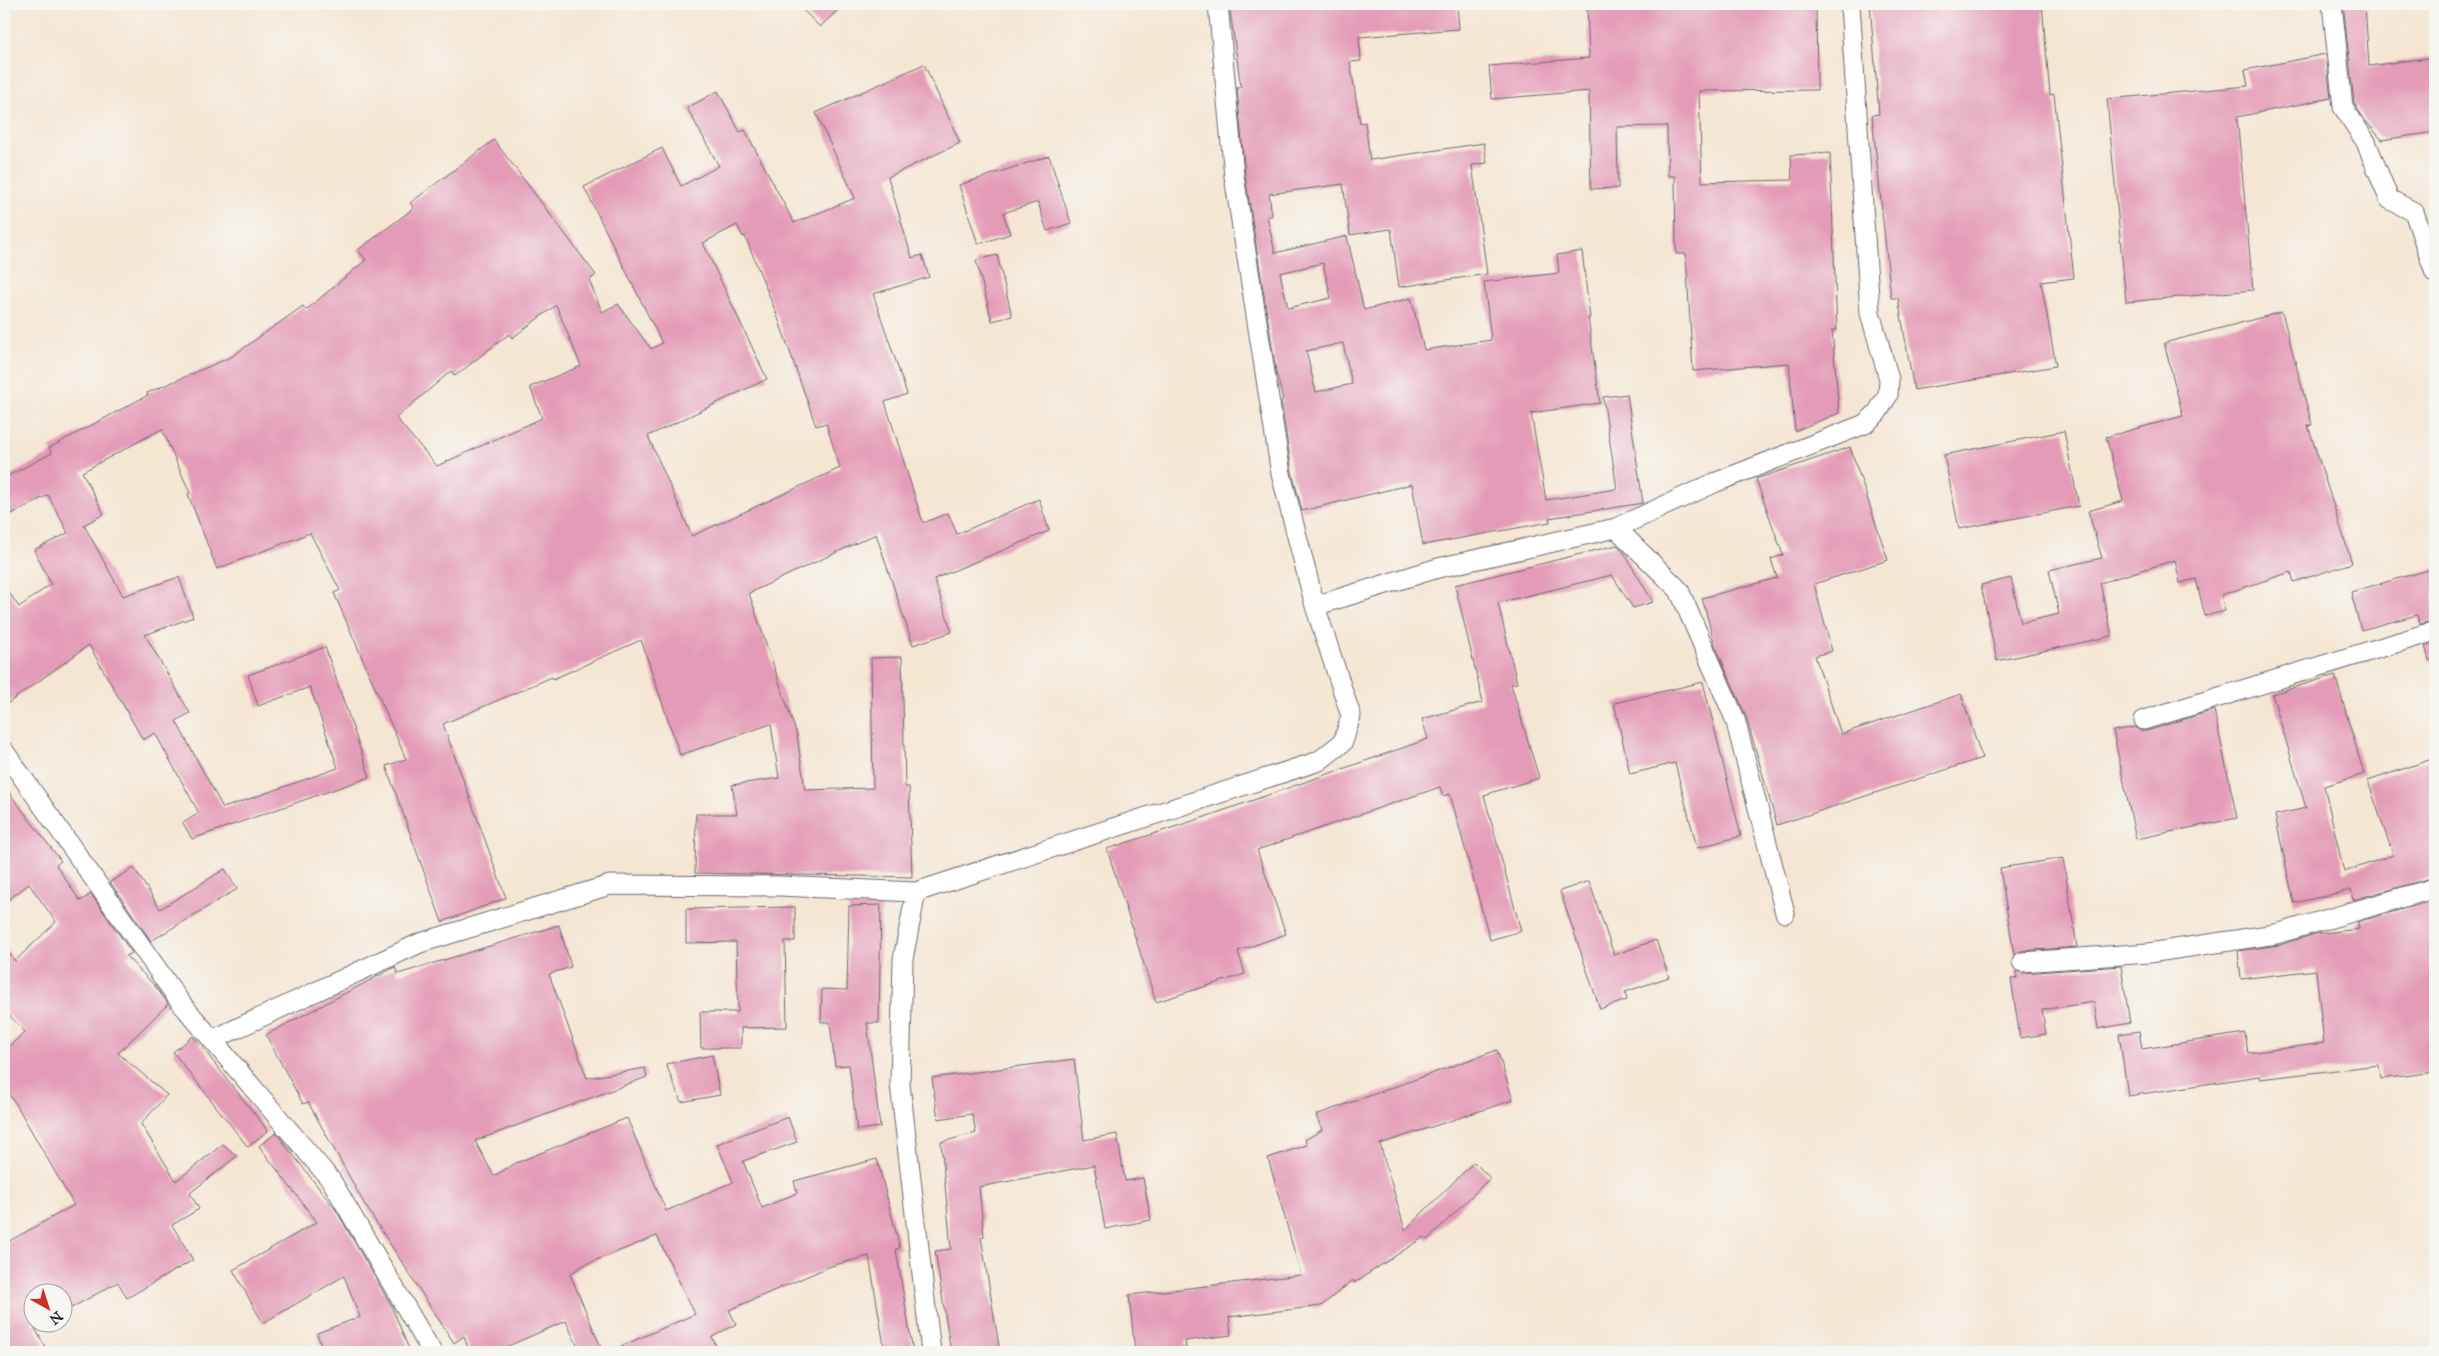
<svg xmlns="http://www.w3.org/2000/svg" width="2439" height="1356" viewBox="0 0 2439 1356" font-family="'IM FELL Great Primer',serif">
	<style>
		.building { fill: #e49bb7; fill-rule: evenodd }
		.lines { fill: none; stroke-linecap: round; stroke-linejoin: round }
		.street-casing { stroke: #6c6770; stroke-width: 21 }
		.street { stroke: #fff; stroke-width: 19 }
	</style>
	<rect width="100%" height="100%" fill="#f6f6f2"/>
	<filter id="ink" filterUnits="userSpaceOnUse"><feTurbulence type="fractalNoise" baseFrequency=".02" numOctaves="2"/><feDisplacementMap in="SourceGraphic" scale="10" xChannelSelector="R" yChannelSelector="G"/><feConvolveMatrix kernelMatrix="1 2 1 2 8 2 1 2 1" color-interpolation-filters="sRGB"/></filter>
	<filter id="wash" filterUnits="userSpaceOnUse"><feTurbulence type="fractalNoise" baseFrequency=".0096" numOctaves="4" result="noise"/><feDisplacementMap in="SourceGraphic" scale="20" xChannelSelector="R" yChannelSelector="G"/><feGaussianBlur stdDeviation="1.12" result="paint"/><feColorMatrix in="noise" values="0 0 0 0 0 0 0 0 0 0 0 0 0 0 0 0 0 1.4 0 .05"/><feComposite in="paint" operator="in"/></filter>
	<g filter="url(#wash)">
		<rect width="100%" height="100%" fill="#f5e6d3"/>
		<g id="blocks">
			<path class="building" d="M797 4H844L820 27Z
				M1229 4H1457L1459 29 1359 37 1361 61 1350 62 1360 123 1365 122 1370 160 1484 143 1487 163 1472 165 1487 274 1399 287 1391 229 1350 235 1343 184 1269 194 1272 216H1267L1275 253 1347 236 1364 310 1411 298 1424 350 1491 340 1484 282 1559 273 1557 255 1582 251 1590 318H1588L1600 403 1531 413 1546 500 1617 489 1603 397 1627 394 1643 503 1549 518 1550 522 1423 545 1412 484 1302 511 1292 472 1281 401 1283 400 1276 371 1245 175 1237 87H1241ZM1323 263 1331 298 1288 308 1280 273ZM1343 343 1352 384 1316 392 1306 351Z
				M1587 4H1816L1817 90 1699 91 1702 182 1792 180 1791 155 1830 153 1837 330H1832L1839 413 1795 431 1789 363 1693 371 1686 254H1676L1675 176H1668L1667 126 1617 127 1618 188 1591 189 1589 91 1492 99 1489 66 1589 58Z
				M1870 4H2042L2050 95 2054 94 2074 278 2041 282 2056 366 1914 390 1898 298H1891L1872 115 1879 114Z
				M2343 4H2365L2369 66 2435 57V132L2382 140 2364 119 2354 103Z
				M2326 54 2331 98 2237 117 2253 290 2126 302 2107 99 2248 86 2245 70Z
				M924 64 960 143 888 177 912 258 922 255 929 277 873 294 907 394 885 402 923 523 948 513 957 534 1039 499 1049 531 934 579 952 632 913 645 876 534 749 593 797 735 805 790 873 788 871 658 902 657 905 787H909L912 877 695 873 696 814H737L732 785 779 778 771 724 680 755 641 640 553 679 552 677 443 724 506 898 442 922 386 766 406 759 334 593 340 590 310 533 217 569 188 494 190 493 162 429 82 472 104 514 84 525 123 596 179 577 193 617 145 635 190 713 176 721 223 808 338 768 310 687 258 706 248 675 325 647 370 777 192 839 183 823 199 813 155 733 143 740 89 645 4 706V585L19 607 51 584 34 550 68 533 48 495 4 518V478L52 453 49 448 148 395 147 393 231 357 303 306 306 310 366 260 358 250 414 208 410 203 494 140 596 275 589 280 602 312 618 304 651 349 662 343 584 187 662 148 681 186 719 166 687 108 718 91 740 132 745 130 794 223 855 198 816 113ZM737 225 743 237 745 236 777 315 816 426 826 423 840 468 692 536 648 436 767 379 703 243ZM556 305 581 366 530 387 542 418 437 466 396 418 451 371 455 376 509 334 512 338Z
				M1049 156 1071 223 1047 231 1038 202 1003 213 1010 234 978 244 959 185Z
				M997 255 1012 316 992 321 976 260Z
				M2282 312 2312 425 2308 426 2352 563 2294 582 2291 572 2221 595 2225 611 2205 616 2196 579 2180 583 2175 560 2100 583 2112 636 1997 661 1981 585 2011 578 2021 623 2059 614 2049 570 2102 558 2088 511 2123 501 2106 437 2183 416 2164 343Z
				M2064 431 2079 506 1959 529 1944 455Z
				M1850 447 1888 560 1814 584 1832 651 1815 656 1841 734 1961 694 1982 758 1777 825 1746 716 1715 645 1702 598 1777 578 1771 559 1783 555 1756 479Z
				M1617 545 1623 551 1653 602 1633 608 1612 575 1498 603 1517 683 1511 684 1539 778 1484 795 1521 931 1490 940 1450 794 1443 796 1440 787 1257 850 1286 934 1238 951 1245 974 1156 1002 1107 849 1202 818 1428 739 1422 719 1483 702 1455 585Z
				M2435 568V620L2420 624 2417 615 2361 630 2351 592Z
				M2435 643V660H2429L2425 646Z
				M2335 675 2364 774 2324 786 2344 872 2393 855 2368 781 2435 758V877L2353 900 2351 890 2294 903 2275 815 2306 808 2272 694Z
				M1703 682 1741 836 1697 848 1675 763 1630 774 1614 703Z
				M2214 710 2237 818 2136 839 2113 731 2135 727 2141 731H2147Z
				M4 786 61 861 56 865 80 901 91 894 132 953 126 956 155 986 168 1004 118 1053 167 1095 141 1124 176 1181 223 1144 237 1156 190 1193 199 1209 172 1225 193 1260 127 1298 118 1282 62 1313V1294H32V1324H43L35 1328 48 1352H4V1244L74 1205 16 1104 4 1088V1051L25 1032 4 1010V946L15 961 56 922 29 884 4 903Z
				M2063 858 2077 947 2021 951 2014 955 2000 868Z
				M134 868 160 909 225 869 237 889 151 941 110 882Z
				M1589 881 1614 955 1656 940 1669 977 1625 992 1627 1000 1600 1009 1560 891Z
				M2435 900V1072L2381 1079 2379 1065 2260 1079 2259 1076 2128 1096 2119 1034 2139 1031 2142 1049 2245 1033 2248 1053 2324 1043 2316 970 2241 979 2238 951 2279 945 2315 934 2359 929 2357 922Z
				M881 905 879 1023H867L880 1127 857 1130 849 1065 835 1066 830 1022H821L822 989 847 990 849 906Z
				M795 907V941H785L787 1027 741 1028V1048H701L700 1012H738L736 942 686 943V909Z
				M559 925 571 967 549 974 587 1078 645 1068 647 1077 475 1141 494 1176 516 1163 627 1118 666 1211 733 1182 717 1144 788 1117 797 1142 743 1161 762 1208 797 1193 794 1181 877 1159 900 1248 896 1249 913 1352H885L869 1256 831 1266 729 1310 736 1324 712 1337 719 1352H608L695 1314 657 1236 584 1265 570 1274 603 1352H580L566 1321 494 1352H469L464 1336 454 1343 365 1205 308 1102 303 1104 266 1035 395 967 398 974Z
				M2121 966 2130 1023 2098 1029 2094 1002 2042 1010 2046 1034 2020 1038 2011 979 2017 978 2016 971 2023 973Z
				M193 1036 268 1131 248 1147 173 1052Z
				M1497 1050 1513 1100 1380 1144 1405 1230 1474 1162 1490 1178 1427 1240 1424 1237 1354 1283 1353 1280 1321 1306 1229 1317 1231 1335 1185 1341 1186 1348 1162 1352H1135L1129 1295 1301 1275 1268 1158 1307 1145 1305 1140 1322 1130 1316 1115Z
				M712 1055 720 1095 681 1102 666 1064Z
				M1074 1059 1084 1140 1117 1134 1125 1181 1143 1178 1151 1220 1105 1229 1094 1165 979 1187 984 1237H981L1000 1352H951L935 1251 951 1249 941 1142 976 1133 972 1114 938 1119 932 1078Z
				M276 1133 336 1210 392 1307 410 1352H323L317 1333 360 1317 344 1276 263 1323 233 1270 317 1222 259 1146Z"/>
		</g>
	</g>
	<g filter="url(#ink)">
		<use href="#blocks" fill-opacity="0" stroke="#6c6770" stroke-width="1"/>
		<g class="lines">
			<defs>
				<path id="street" d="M2332 4 2343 107 2366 142 2389 199 2414 212 2435 273
					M1616 528 1679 590 1735 719 1785 913
					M1315 606 1438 568 1616 528 1714 483 1865 424 1877 413 1888 395 1889 379 1870 313 1850 4
					M2144 720 2435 631
					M4 751 181 1003 331 1180 432 1352
					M916 892 903 959 900 1084 931 1352
					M2022 962 2149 953 2276 934 2435 888
					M212 1040 420 943 610 885 779 886 916 892 1319 761 1343 742 1351 716 1315 606 1281 474 1234 176 1218 4"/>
			</defs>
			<use href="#street" class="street-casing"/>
			<use href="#street" class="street"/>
		</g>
	</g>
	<rect width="2439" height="1356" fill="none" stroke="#f6f6f2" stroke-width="20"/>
	<g transform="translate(48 1308) rotate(141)"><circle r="24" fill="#f6f6f2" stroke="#a1a1a9"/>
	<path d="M0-4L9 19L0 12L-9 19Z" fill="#c8321e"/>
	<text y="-8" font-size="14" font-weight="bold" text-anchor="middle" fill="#22223b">N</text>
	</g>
</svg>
